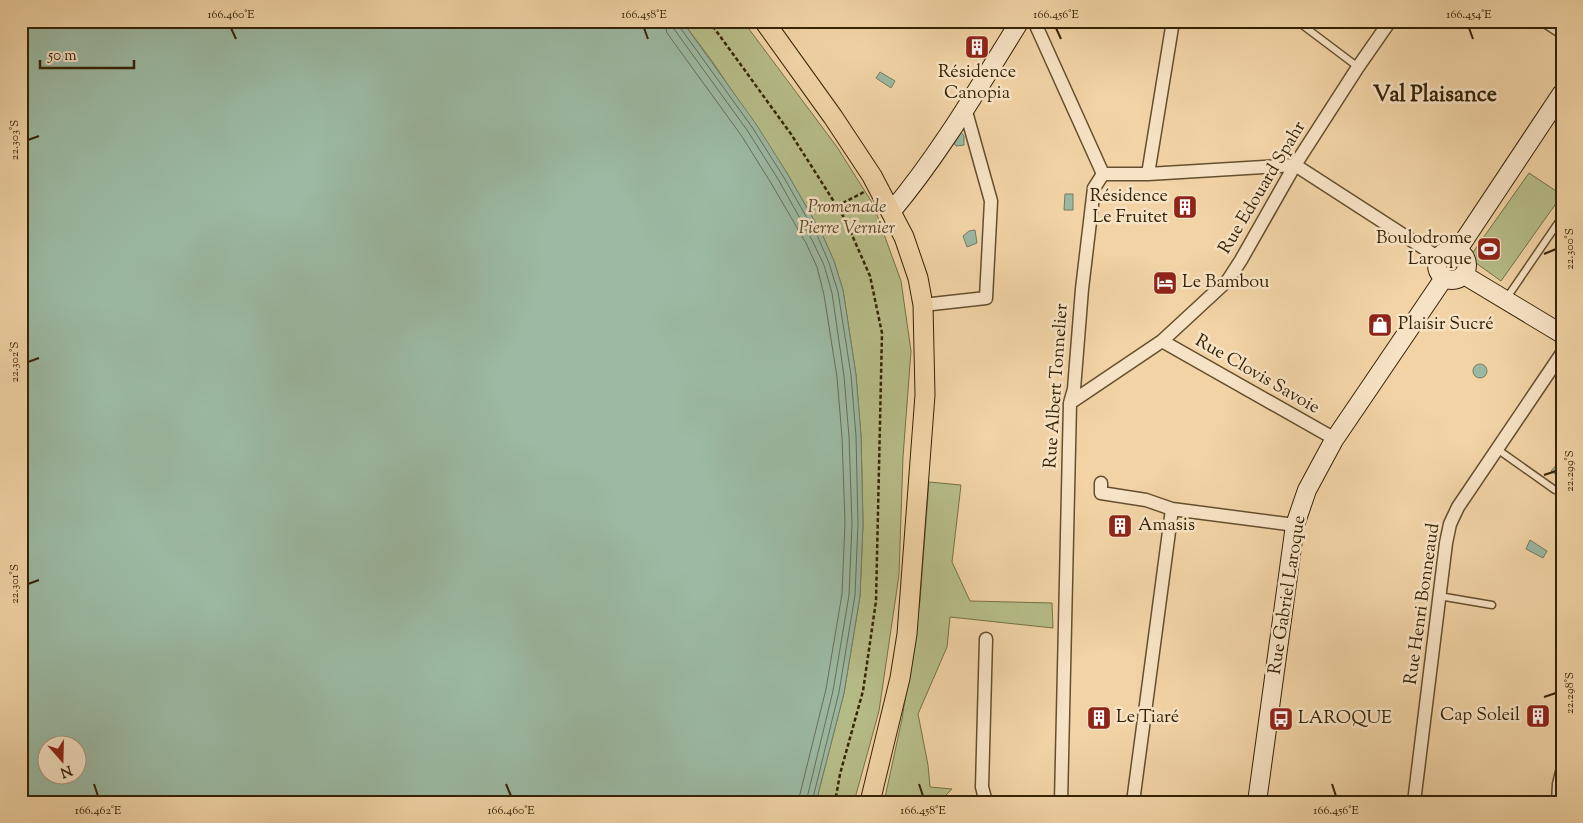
<svg xmlns="http://www.w3.org/2000/svg" width="1583" height="823" viewBox="0 0 1583 823" font-family="'Sorts Mill Goudy',serif">
	<style>
		.green { fill: #b6bd89; stroke: #767048 }
		.water { fill: #9bb9a3; stroke: #727d64; fill-rule: evenodd }
		.lines { fill: none; stroke-linecap: round; stroke-linejoin: round }
		.shore { stroke: #686e54; stroke-width: 1 }
		.lane-casing { stroke: #644f2e; stroke-width: 9 }
		.street-casing { stroke: #644f2e; stroke-width: 15 }
		.secondary-casing { stroke: #352306; stroke-width: 20 }
		.primary-casing { stroke: #352306; stroke-width: 21 }
		.path { stroke: #352306; stroke-width: 2.5; stroke-dasharray: 4 2.5; stroke-linecap: butt }
		.lane { stroke: #f6e2c4; stroke-width: 6 }
		.street { stroke: #f6e2c4; stroke-width: 12 }
		.secondary { stroke: #f6e2c4; stroke-width: 18 }
		.primary { stroke: #f1d3a5; stroke-width: 19 }
		.ticks { fill: none; stroke: #352306; stroke-width: 2 }
		.labels { text-anchor: middle; dominant-baseline: central; stroke-width: 5; stroke-linejoin: round; paint-order: stroke }
		.poi-label { font-size: 18px; fill: #352306; stroke: #f6e2c4; text-anchor: start }
		.street-label { font-size: 18px; fill: #352306; stroke: #f6e2c4 }
		.park-label { font-size: 18px; font-style: italic; fill: #554a27; stroke: #f6e2c4 }
		.district-label { font-size: 22px; font-weight: bold; fill: #352306; stroke: #f6e2c4 }
		.neatline { fill: none; stroke: #352306; stroke-width: 2 }
		.ticks-label { font-size: 12px; text-anchor: middle; fill: #352306 }
	</style>
	<rect width="100%" height="100%" fill="#f1d3a5"/>
	<filter id="stains"><feTurbulence type="fractalNoise" baseFrequency=".004" numOctaves="4"/><feColorMatrix values="0 0 0 0 .2 0 0 0 0 .09 0 0 0 0 .02 0 0 0 .5 -.17"/></filter>
	<radialGradient id="worn" r=".72"><stop offset=".6" stop-color="#630" stop-opacity="0"/><stop offset="1" stop-color="#630" stop-opacity=".3"/></radialGradient>
	<path class="green" d="M682 21H743L837 147 873 204 901 281 911 351 903 457 899 575 879 711 854 802H816L844 693 860 596 863 524 861 436 856 375 843 290 834 261 822 234 787 173 712 61Z
		M1529 173 1562 195 1501 281 1469 258Z
		M929 482 961 485 952 562 970 601 1052 603 1053 628 950 617 947 647 918 714 928 765 930 787 952 789 939 802H884L902 719 920 601Z"/>
	<path class="water" d="M21 21H682L756 124 787 173 822 234 834 261 843 290 856 375 861 436 863 524 860 596 844 693 816 802H21ZM48 746H78V776H48Z
		M880 72 895 81 891 88 876 78Z
		M960 131 964 136V145L956 146 953 142Z
		M1065 194H1073V210H1064Z
		M975 230 977 243 967 247 963 236 969 231Z
		M1473 371a7 7 0 1 1 14 0a7 7 0 1 1-14 0Z
		M1561 460 1562 474 1559 477 1551 471Z
		M1530 540 1547 551 1543 558 1526 549Z"/>
	<g class="lines">
		<path class="shore" d="M664 21 667 33 741 135 771 183 806 243 817 267 824 295 837 377 842 437 845 523 842 594 826 689 798 802
			M672 21 674 29 747 130 778 179 812 240 824 265 832 293 844 376 849 437 852 524 849 595 833 691 806 802
			M678 21 679 26 752 127 783 176 818 237 829 263 838 292 851 375 856 436 858 524 855 595 839 692 812 802"/>
		<defs>
			<path id="lane" d="M1297 21 1358 67
				M1506 299 1562 217
				M1497 449 1555 490
				M1439 596 1492 605"/>
			<path id="street" d="M1034 21 1103 174
				M1545 21 1562 32
				M1103 174H1148L1295 165 1439 258
				M1148 174 1173 21
				M923 305 986 298 991 201 965 108
				M1162 341 1328 435 1334 440
				M1070 403 1162 341 1228 280 1241 260 1295 165 1358 67 1390 21
				M1101 483V493L1146 500 1172 509 1295 525
				M986 639 982 787 986 802
				M1061 802 1070 403 1074 389 1082 289 1094 188 1103 174
				M1133 802 1172 509
				M1414 802 1446 543 1450 524 1458 507 1562 353
				M1558 802 1559 784 1562 772"/>
			<path id="secondary" d="M891 212C940 154 980 85 1020 21
				M1437 265a15 15 0 1 1 30 0a15 15 0 1 1-30 0Z
				M1457 251 1562 93
				M1464 275 1562 334
				M1257 802 1295 525 1307 490 1334 440 1444 278"/>
			<path id="primary" d="M764 21 833 117 872 176 904 237 918 278 923 305 925 395 907 634 900 678 870 802"/>
		</defs>
		<use href="#lane" class="lane-casing"/>
		<use href="#street" class="street-casing"/>
		<use href="#secondary" class="secondary-casing"/>
		<use href="#primary" class="primary-casing"/>
		<path class="path" d="M709 21 791 134 845 219 870 276 882 333 876 601 863 691 840 774 835 802
			M837 206 864 192"/>
		<use href="#lane" class="lane"/>
		<use href="#street" class="street"/>
		<use href="#secondary" class="secondary"/>
		<use href="#primary" class="primary"/>
	</g>
	<path class="ticks" d="M231 28 236 39M644 28 648 39M1056 28 1061 39M1469 28 1473 39M28 140 39 136M1544 254 1556 249M28 362 39 358M1544 475 1556 471M28 584 39 580M1544 697 1556 693M94 784 98 796M506 784 511 796M919 784 923 796M1332 784 1336 796"/>
	<defs>
		<symbol id="building-square" viewBox="-11 -11 22 22"><rect x="-9" y="-9" width="18" height="18" rx="4" fill="#8f2418" stroke="#f6e2c4"/><path d="M-4-6H4V6H1V3H-1V6H-4ZM-2.5-4.3h1.7v1.8h-1.7ZM.8-4.3h1.7v1.8H.8ZM-2.5-1h1.7V.8h-1.7ZM.8-1h1.7V.8H.8Z" fill="#fff"/></symbol>
		<symbol id="stadium-square" viewBox="-11 -11 22 22"><rect x="-9" y="-9" width="18" height="18" rx="4" fill="#8f2418" stroke="#f6e2c4"/><path d="M0-5a6.5 5 0 1 0 0 10a6.5 5 0 1 0 0-10ZM-3.5-1.8h7v3.6h-7Z" fill="#fff"/></symbol>
		<symbol id="hotel-square" viewBox="-11 -11 22 22"><rect x="-9" y="-9" width="18" height="18" rx="4" fill="#8f2418" stroke="#f6e2c4"/><path d="M-6-4.5h1.5V1H6V5H4.5V3h-9V5H-6ZM-4 0a1.8 1.8 0 1 1 3.6 0ZM.5 0V-2.5h3Q6-2.5 6 0Z" fill="#fff"/></symbol>
		<symbol id="shop-square" viewBox="-11 -11 22 22"><rect x="-9" y="-9" width="18" height="18" rx="4" fill="#8f2418" stroke="#f6e2c4"/><path d="M-5-2.5h2.3a2.7 3.5 0 0 1 5.4 0H5L5.5 6h-11ZM-1.5-2.5h3a1.5 2.3 0 0 0-3 0Z" fill="#fff"/></symbol>
		<symbol id="bus-square" viewBox="-11 -11 22 22"><rect x="-9" y="-9" width="18" height="18" rx="4" fill="#8f2418" stroke="#f6e2c4"/><path d="M-5-6H5V4H4V6H2V4H-2V6H-4V4H-5ZM-3.5-4V0h7V-4ZM-3.5 1.2v1.5H-2V1.2ZM2 1.2v1.5H3.5V1.2Z" fill="#fff"/></symbol>
	</defs>
	<g fill-rule="evenodd">
		<use href="#building-square" x="963" y="33" width="28" height="28"/>
		<use href="#building-square" x="1171" y="193" width="28" height="28"/>
		<use href="#stadium-square" x="1475" y="235" width="28" height="28"/>
		<use href="#hotel-square" x="1151" y="269" width="28" height="28"/>
		<use href="#shop-square" x="1366" y="311" width="28" height="28"/>
		<use href="#building-square" x="1106" y="512" width="28" height="28"/>
		<use href="#building-square" x="1524" y="702" width="28" height="28"/>
		<use href="#building-square" x="1085" y="704" width="28" height="28"/>
		<use href="#bus-square" x="1267" y="705" width="28" height="28"/>
	</g>
	<g class="labels">
		<g class="poi-label">
			<text x="977" y="73" text-anchor="middle">Résidence<tspan x="977" dy="21">Canopia</tspan></text>
			<text x="1168" y="197" text-anchor="end">Résidence<tspan x="1168" dy="21">Le Fruitet</tspan></text>
			<text x="1472" y="239" text-anchor="end">Boulodrome<tspan x="1472" dy="21">Laroque</tspan></text>
			<text x="1182" y="283">Le Bambou</text>
			<text x="1398" y="325">Plaisir Sucré</text>
			<text x="1138" y="526">Amasis</text>
			<text x="1520" y="716" text-anchor="end">Cap Soleil</text>
			<text x="1116" y="718">Le Tiaré</text>
			<text x="1298" y="719">LAROQUE</text>
		</g>
		<g class="street-label">
			<text transform="translate(1263 188) rotate(-59)">Rue Edouard Spahr</text>
			<text transform="translate(1257 375) rotate(30)">Rue Clovis Savoie</text>
			<text transform="translate(1057 386) rotate(-86)">Rue Albert Tonnelier</text>
			<text transform="translate(1288 595) rotate(-81)">Rue Gabriel Laroque</text>
			<text transform="translate(1423 604) rotate(-82)">Rue Henri Bonneaud</text>
		</g>
		<g class="park-label">
			<text x="847" y="208">Promenade<tspan x="847" dy="21">Pierre Vernier</tspan></text>
		</g>
		<g class="district-label">
			<text x="1435" y="96">Val Plaisance</text>
		</g>
	</g>
	<rect width="1583" height="823" fill="none" stroke="#f1d3a5" stroke-width="55"/>
	<g transform="translate(62 760) rotate(160)"><circle r="24" fill="#f6e2c4" stroke="#a99678"/>
	<path d="M0-4L9 19L0 12L-9 19Z" fill="#8f2418"/>
	<text y="-8" font-size="14" font-weight="bold" text-anchor="middle" fill="#352306">N</text>
	</g>
	<path d="M40 60v8h94v-8" fill="none" stroke="#352306" stroke-width="2.5"/>
	<text x="48" y="60" font-size="15" fill="#352306" stroke="#f6e2c4" stroke-width="4" paint-order="stroke">50 m</text>
	<rect x="28" y="28" width="1528" height="768" class="neatline"/>
	<g class="ticks-label">
		<text x="231" y="18">166.460°E</text>
		<text x="644" y="18">166.458°E</text>
		<text x="1056" y="18">166.456°E</text>
		<text x="1469" y="18">166.454°E</text>
		<text transform="translate(14 140) rotate(-90)" y="4">22.303°S</text>
		<text transform="translate(1569 249) rotate(-90)" y="4">22.300°S</text>
		<text transform="translate(14 362) rotate(-90)" y="4">22.302°S</text>
		<text transform="translate(1569 471) rotate(-90)" y="4">22.299°S</text>
		<text transform="translate(14 584) rotate(-90)" y="4">22.301°S</text>
		<text transform="translate(1569 693) rotate(-90)" y="4">22.298°S</text>
		<text x="98" y="814">166.462°E</text>
		<text x="511" y="814">166.460°E</text>
		<text x="923" y="814">166.458°E</text>
		<text x="1336" y="814">166.456°E</text>
	</g>
	<rect width="100%" height="100%" filter="url(#stains)"/>
	<rect width="100%" height="100%" fill="url(#worn)"/>
</svg>
